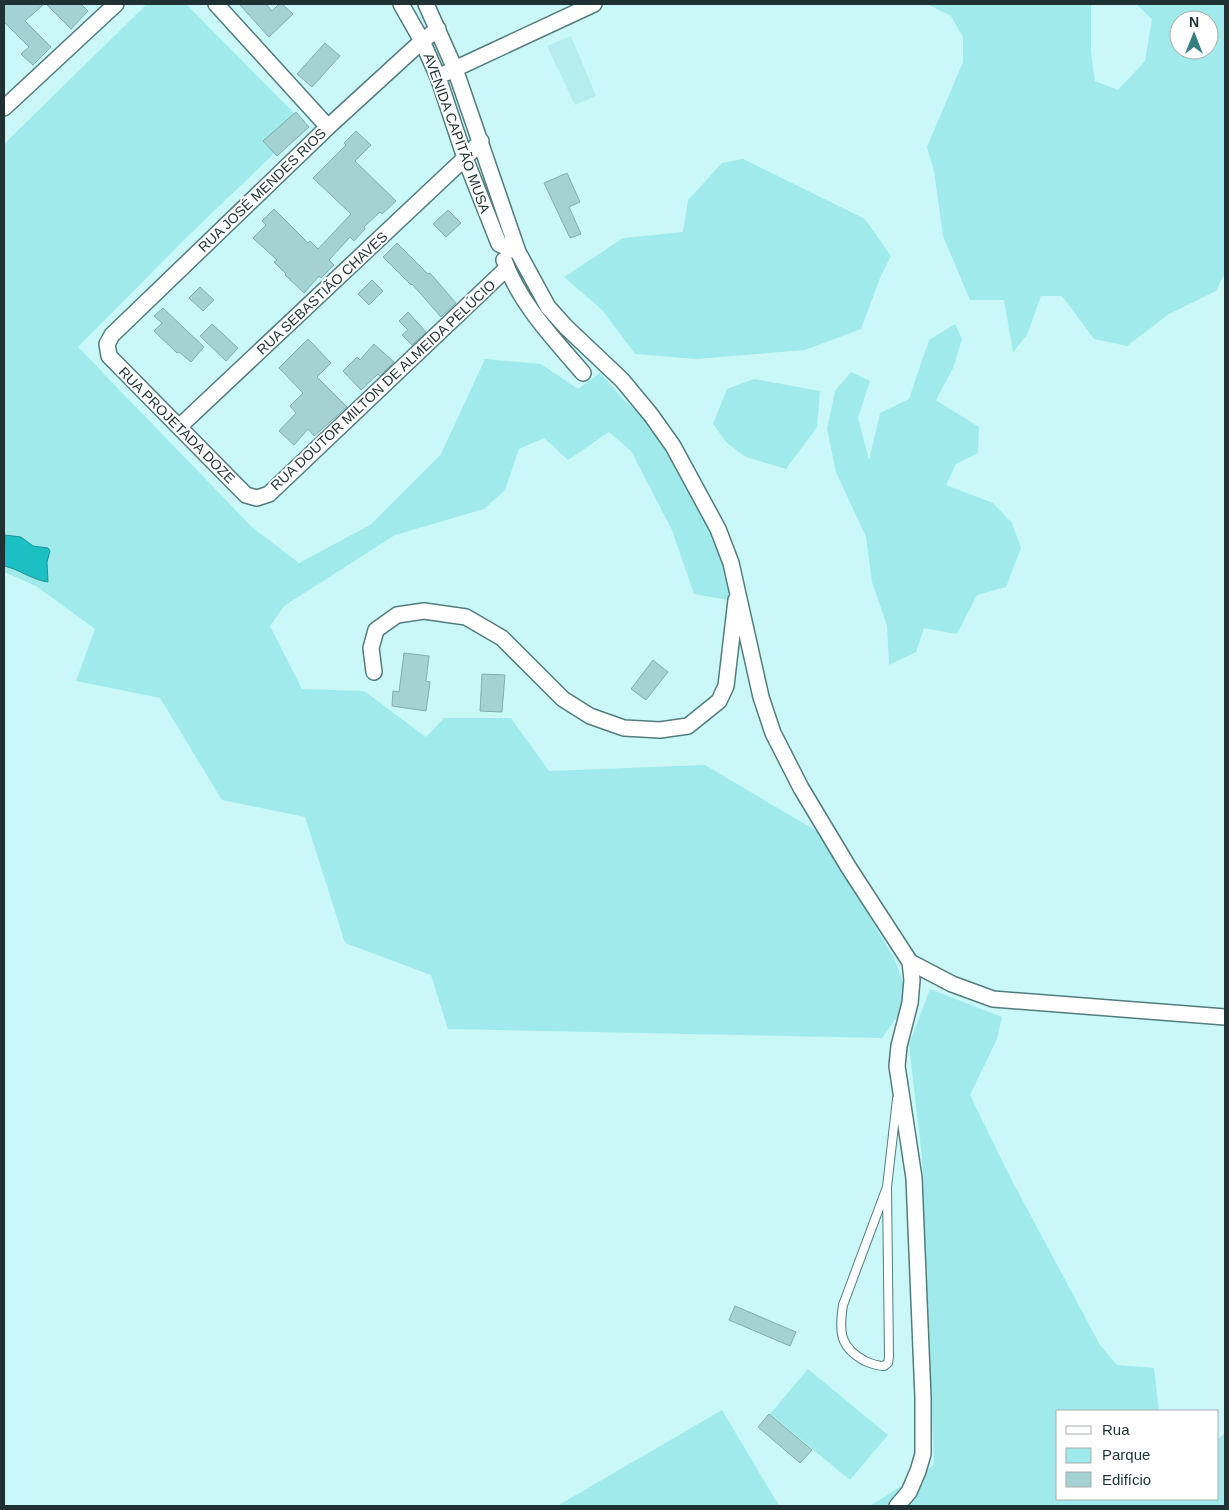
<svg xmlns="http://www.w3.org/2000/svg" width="1229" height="1510" viewBox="0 0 1229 1510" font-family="Arial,sans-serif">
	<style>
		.built { fill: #b5edee }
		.green { fill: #a0eaeb; fill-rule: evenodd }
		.water { fill: #1ac0c3; stroke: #1c9598 }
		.building { fill: #a4d1d1; stroke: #81adae }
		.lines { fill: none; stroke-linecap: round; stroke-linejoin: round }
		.service-casing { stroke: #527c7d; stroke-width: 10 }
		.minor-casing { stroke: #527c7d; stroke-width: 18 }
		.service { stroke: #fff; stroke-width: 8 }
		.minor { stroke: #fff; stroke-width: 15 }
		.labels { text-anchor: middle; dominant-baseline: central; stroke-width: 4; stroke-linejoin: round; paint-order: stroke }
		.street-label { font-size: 14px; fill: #1f3132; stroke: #fff }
	</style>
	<rect width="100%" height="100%" fill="#caf8f8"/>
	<path class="built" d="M571 36 596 96 575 105 547 46Z"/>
	<path class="green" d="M147 4H186L305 124 188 236 78 347 253 528 299 563 370 525 441 454 485 359 541 364 578 389 600 373 625 401 651 422 709 519 730 568 728 600 694 594 672 530 631 451 609 432 568 460 544 438 519 449 505 490 484 509 395 535 284 606 270 626 302 689 364 691 426 737 444 718H511L549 771 705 765 820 833 894 958 903 981V997L898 1016 882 1038 448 1029 431 975 345 943 305 817 222 800 160 698 76 681 95 629 36 586 4 572V144Z
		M917 4H1091V52L1095 81 1118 90 1145 61 1152 19 1136 4H1225V273L1216 291 1169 314 1127 346 1094 339 1062 296H1041L1027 335 1013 352 1004 300H970L943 236 934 171 927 147 963 62V37L951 16 929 5ZM1179 20H1209V50H1179Z
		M743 159 865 219 891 256 880 278 861 329 805 350 696 359 635 354 602 310 564 277 623 238 683 232 688 200 722 163Z
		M955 324 962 339 953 368 936 400 979 427 978 453 956 464 946 485 993 503 1012 523 1021 548 1006 587 977 595 957 634 924 628 916 652 889 665 887 626 872 582 866 537 836 472 827 429 835 391 851 372 870 381 858 418 869 460 880 413 909 399 929 340Z
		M754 379 820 391 817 427 786 469 746 457 727 443 713 424 727 389Z
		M930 989 1002 1017 997 1039 970 1095 1008 1173 1100 1345 1117 1365 1154 1368 1159 1411H1058V1499H1218V1439L1225 1433V1506H870L934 1465 922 1158 909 1044Z
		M808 1369 888 1435 850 1480 770 1414Z
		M722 1410 779 1506H557Z"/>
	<path class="water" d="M5 535 21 537 33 546 48 548 50 551 47 562 48 582C32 580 19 569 4 566Z"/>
	<path class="building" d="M4 4H44L25 21 51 47 33 65 21 54 29 47 4 22Z
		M46 4H81L88 11 71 29Z
		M239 4H266L272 11 279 4H282L293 14 269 37Z
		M325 43 340 56 312 87 297 74Z
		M296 112 309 127 277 156 263 141Z
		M356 131 371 145 355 161 396 201 382 214 380 212 364 227 365 229 354 241 350 237 329 260 334 265 321 278 319 276 304 293 285 275 286 274 274 262 277 260 253 238 266 225 262 221 274 209 308 243 310 241 318 249 351 214 313 178 346 145 344 143Z
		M567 173 580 202 569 207 581 234 570 238 544 183Z
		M448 210 461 223 446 237 433 224Z
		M397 243 428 274 430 273 456 303 441 317 412 284 411 285 383 257Z
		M372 280 383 291 369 305 358 294Z
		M200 287 214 300 203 311 189 298Z
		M163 308 204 347 191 362 179 352 177 353 154 331 162 323 154 316Z
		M408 312 426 332 412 345 402 335 408 330 399 321Z
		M212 324 238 348 226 361 200 336Z
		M308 339 331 363 317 377 347 407 314 436 308 429 294 445 279 431 296 413 290 406 303 393 279 368Z
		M374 344 394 362 380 376 378 374 361 390 343 371 357 357 360 360Z
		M404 653 429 656 426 681 430 682 426 711 392 706 393 691 399 692Z
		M653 660 668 672 646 700 631 689Z
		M482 674 505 675 502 712 480 711Z
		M735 1306 796 1332 790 1346 729 1320Z
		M769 1414 812 1450 800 1463 758 1427Z"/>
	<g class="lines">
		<defs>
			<path id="service" d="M887 1187 843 1305C839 1331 839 1347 865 1361 872 1364 877 1366 884 1366L888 1363 889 1357 887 1187 897 1099"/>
			<path id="minor" d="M216 4 328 127
				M401 4 422 41 438 77 465 158 499 244 518 252
				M426 4 455 69 518 252 548 307 566 327 622 380 651 415 673 446 718 529 731 563 761 697 773 733 801 788 849 868 910 962 952 984 993 999 1225 1017
				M438 29 422 41 328 127 112 335 107 344 109 356 246 495 257 498 269 494 507 268
				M446 73 594 4
				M4 108 116 4
				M504 260C520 304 553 338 583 373
				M179 427 465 158 481 141
				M374 672 371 648 376 630 397 615 424 611 466 617 502 638 563 699 590 716 624 728 660 730 688 726 719 701 726 686 736 600
				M897 1506 909 1492 918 1471 923 1454V1398L914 1178 897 1066 899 1046 910 1003 912 980 910 962"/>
		</defs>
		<use href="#service" class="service-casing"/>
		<use href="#minor" class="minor-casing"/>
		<use href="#service" class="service"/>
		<use href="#minor" class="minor"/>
	</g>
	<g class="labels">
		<g class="street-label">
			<text transform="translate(457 133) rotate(70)">AVENIDA CAPITÃO MUSA</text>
			<text transform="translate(262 190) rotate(-44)">RUA JOSÉ MENDES RIOS</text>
			<text transform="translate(322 293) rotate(-43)">RUA SEBASTIÃO CHAVES</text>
			<text transform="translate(383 385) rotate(-43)">RUA DOUTOR MILTON DE ALMEIDA PELÚCIO</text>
			<text transform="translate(177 425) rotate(45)">RUA PROJETADA DOZE</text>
		</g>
	</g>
	<rect width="1229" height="1510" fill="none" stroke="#1f3132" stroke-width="10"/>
	<rect x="1056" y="1410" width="162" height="90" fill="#ffffff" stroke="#a5adad"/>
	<rect x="1066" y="1426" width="25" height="8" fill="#ffffff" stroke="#a5adad"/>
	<text x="1102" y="1435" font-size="15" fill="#1f3132">Rua</text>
	<rect x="1066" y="1448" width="25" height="15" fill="#a0eaeb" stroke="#a5adad"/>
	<text x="1102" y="1460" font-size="15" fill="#1f3132">Parque</text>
	<rect x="1066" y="1472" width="25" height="15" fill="#a4d1d1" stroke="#a5adad"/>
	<text x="1102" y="1485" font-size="15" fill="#1f3132">Edifício</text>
	<g transform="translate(1194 35)"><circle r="24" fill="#ffffff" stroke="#a5adad"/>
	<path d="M0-4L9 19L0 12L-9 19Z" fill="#367f81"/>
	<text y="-8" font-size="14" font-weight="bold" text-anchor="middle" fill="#1f3132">N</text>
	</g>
</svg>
